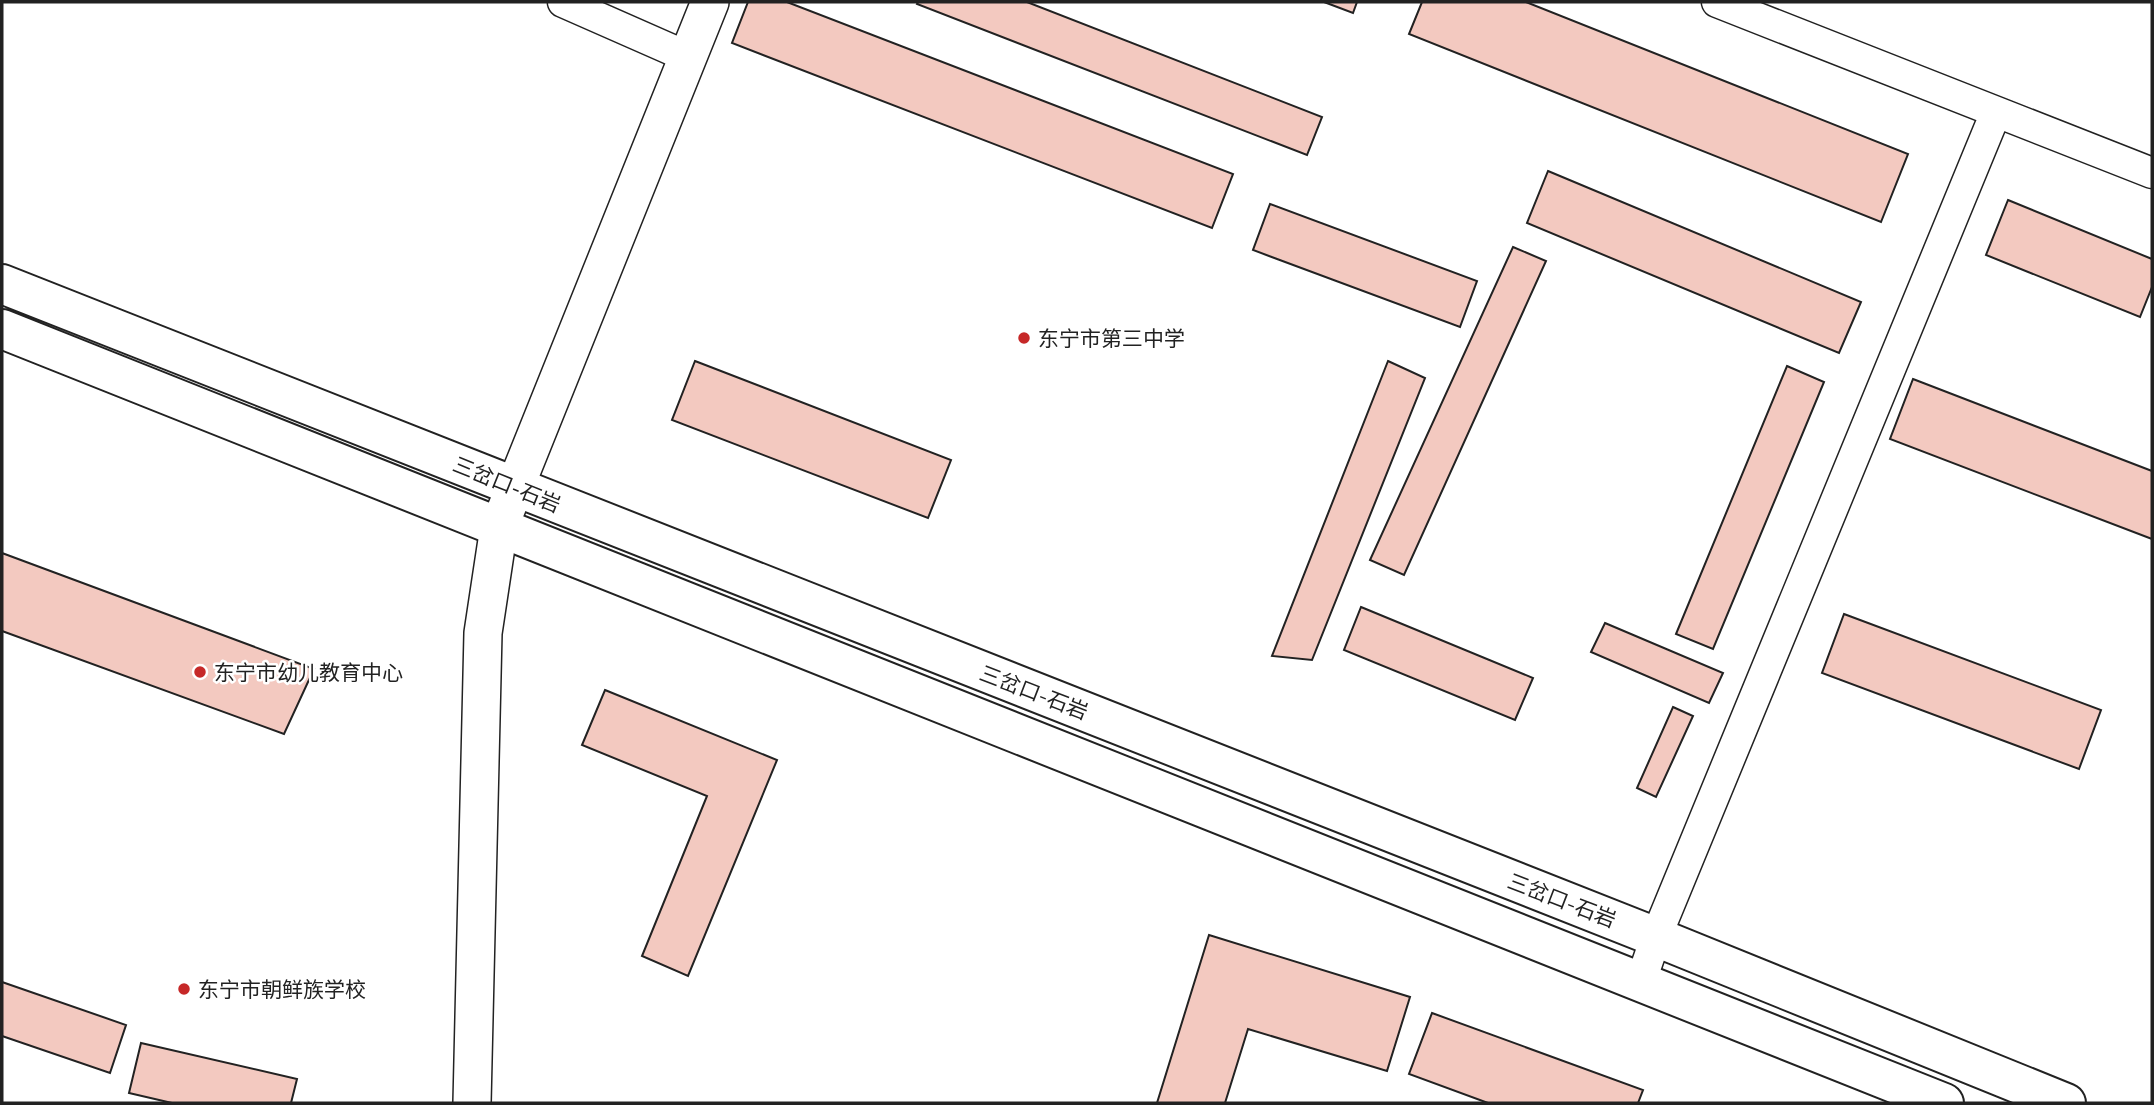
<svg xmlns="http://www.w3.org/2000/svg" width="2154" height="1105" viewBox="0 0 2154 1105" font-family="Mulish,'Noto Sans SC',sans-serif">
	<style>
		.building { fill: #f3c9c0; stroke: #222; stroke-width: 2 }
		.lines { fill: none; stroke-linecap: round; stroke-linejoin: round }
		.minor-casing { stroke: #222; stroke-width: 33 }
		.tertiary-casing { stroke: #222; stroke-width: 40 }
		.trunk-casing { stroke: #222; stroke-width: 42 }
		.minor { stroke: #fff; stroke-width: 30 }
		.tertiary { stroke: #fff; stroke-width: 37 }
		.trunk { stroke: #fff; stroke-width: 38 }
		.poi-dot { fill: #c62828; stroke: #fff; stroke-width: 2.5 }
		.labels { text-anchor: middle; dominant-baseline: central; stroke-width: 5; stroke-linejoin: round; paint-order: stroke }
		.poi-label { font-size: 21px; fill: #222; stroke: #fff; text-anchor: start }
		.street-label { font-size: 21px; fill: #222; stroke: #fff }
	</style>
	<rect width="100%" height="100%" fill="#fff"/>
	<path class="building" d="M748 2H787L1233 174 1212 228 732 43Z
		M918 2H1027L1322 117 1307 155 917 4Z
		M1324 2H1357L1353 13Z
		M1422 2H1526L1908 154 1881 222 1409 34Z
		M1548 171 1861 302 1839 353 1527 223Z
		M2008 200 2152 259V287L2140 317 1986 255Z
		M1270 204 1477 281 1460 327 1253 250Z
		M1513 247 1546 261 1404 575 1370 560Z
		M695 361 951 460 928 518 672 420Z
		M1388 361 1425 378 1312 660 1272 656Z
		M1787 366 1824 382 1713 649 1676 634Z
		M1913 379 2152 471V539L1890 439Z
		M2 553 314 669 284 734 2 631Z
		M1361 607 1533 678 1515 720 1344 650Z
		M1844 614 2101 710 2079 769 1822 673Z
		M1605 623 1723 673 1709 703 1591 652Z
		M605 690 777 760 688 976 642 956 707 796 582 745Z
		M1673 707 1693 716 1656 797 1637 788Z
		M1209 935 1410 997 1387 1071 1248 1029 1225 1103H1157Z
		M2 982 126 1025 110 1073 2 1036Z
		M1432 1013 1643 1090 1638 1103H1488L1409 1074Z
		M141 1043 297 1079 291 1103H172L129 1093Z"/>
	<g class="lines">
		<defs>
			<path id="minor" d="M563 2 688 57
				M1717 2 2152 173
				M1641 981 1656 937 1996 112"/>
			<path id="tertiary" d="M472 1103 483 633 499 527 710 2"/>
			<path id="trunk" d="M2 284 1656 937 2066 1103
				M2 329 1944 1103"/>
		</defs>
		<use href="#minor" class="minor-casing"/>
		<use href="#tertiary" class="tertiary-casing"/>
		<use href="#trunk" class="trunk-casing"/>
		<use href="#minor" class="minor"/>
		<use href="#tertiary" class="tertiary"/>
		<use href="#trunk" class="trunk"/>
	</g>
	<g class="poi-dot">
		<circle cx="1024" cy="338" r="7"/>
		<circle cx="200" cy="672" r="7"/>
		<circle cx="184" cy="989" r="7"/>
	</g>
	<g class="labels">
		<g class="poi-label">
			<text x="1038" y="338">东宁市第三中学</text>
			<text x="214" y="672">东宁市幼儿教育中心</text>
			<text x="198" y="989">东宁市朝鲜族学校</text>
		</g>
		<g class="street-label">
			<text transform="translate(507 484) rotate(22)">三岔口-石岩</text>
			<text transform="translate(1034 692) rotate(21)">三岔口-石岩</text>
			<text transform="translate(1562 900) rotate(21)">三岔口-石岩</text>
		</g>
	</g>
	<rect width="2154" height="1105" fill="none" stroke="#222222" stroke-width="7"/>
</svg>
